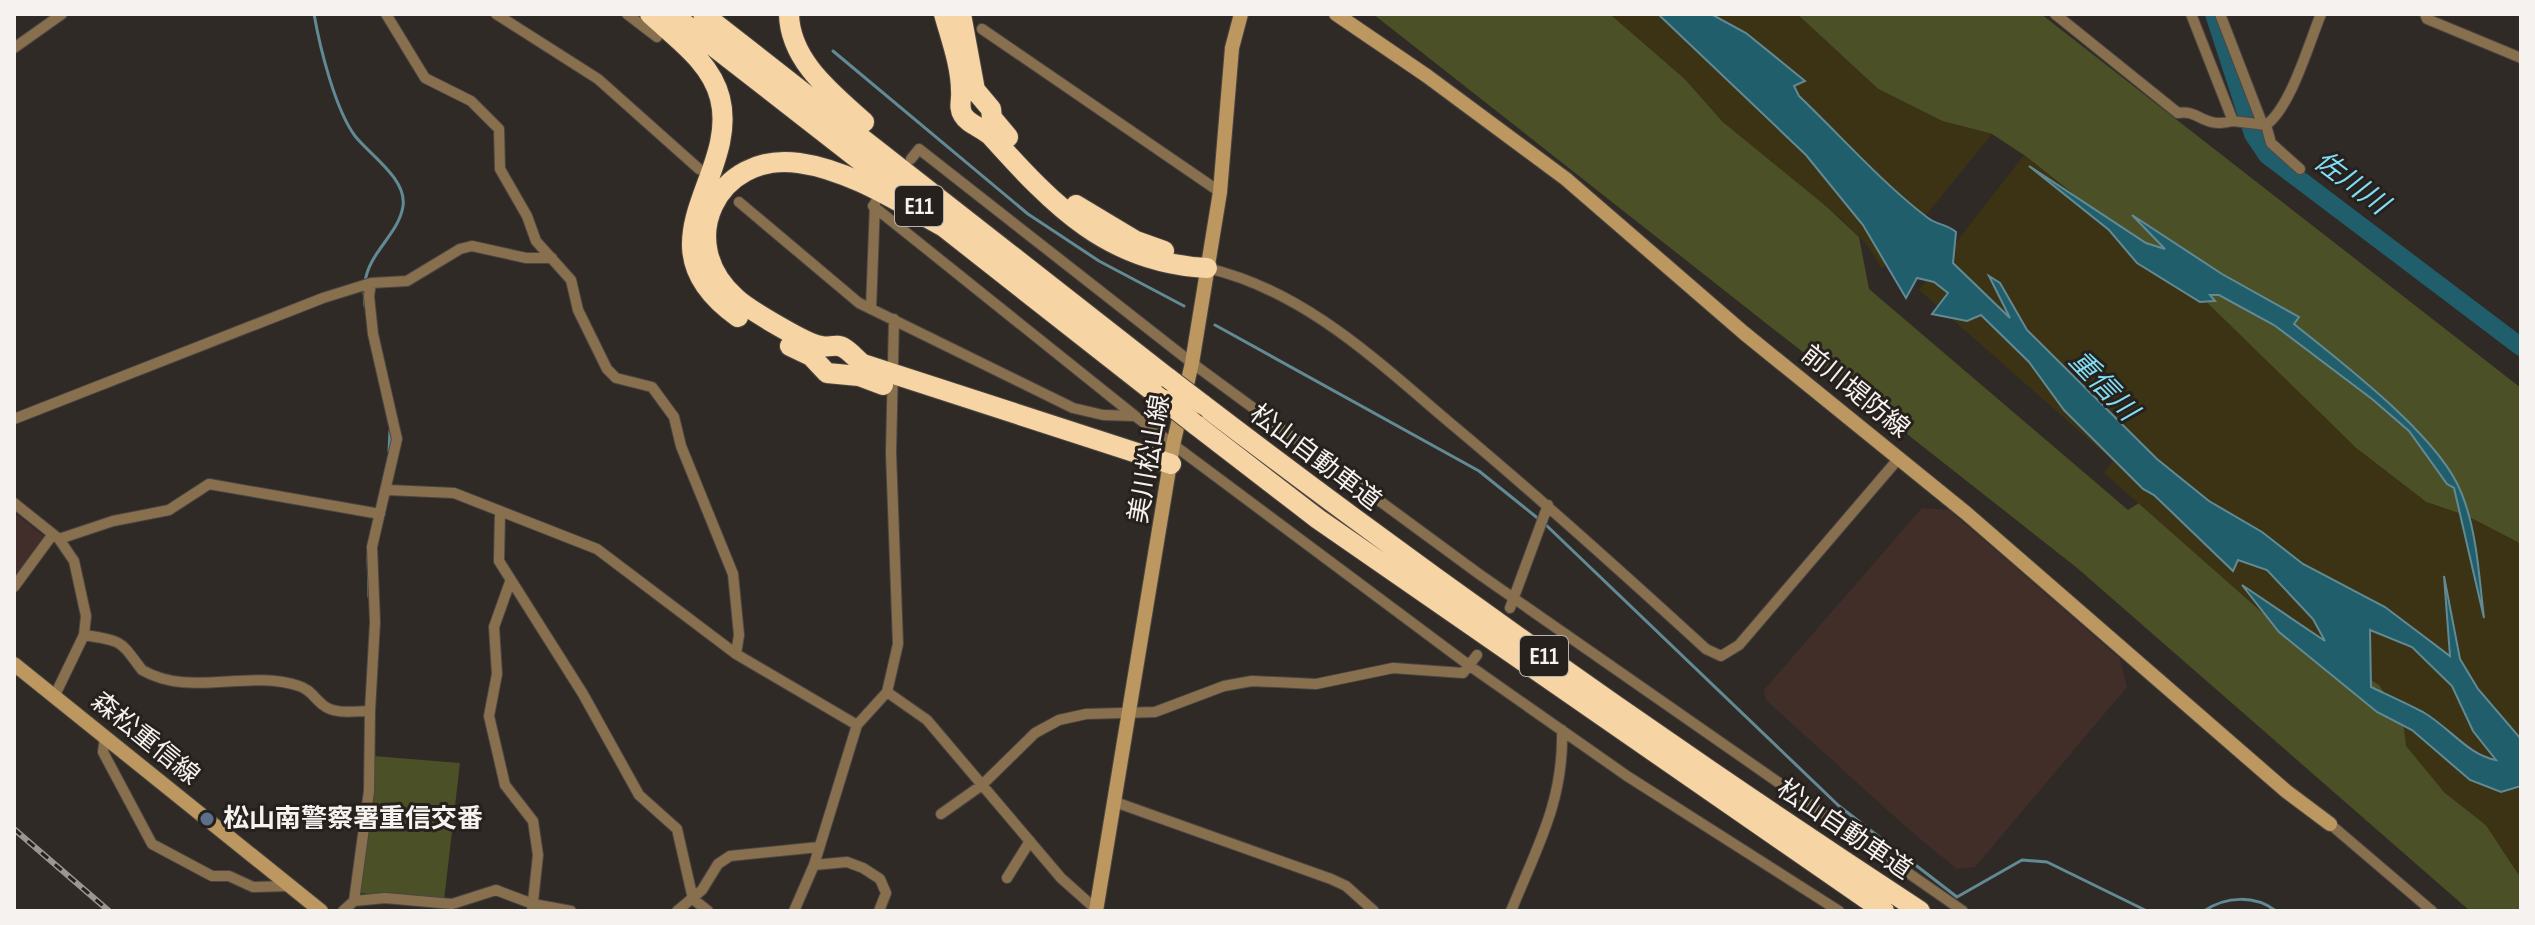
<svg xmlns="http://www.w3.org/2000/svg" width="2535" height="925" viewBox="0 0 2535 925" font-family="'Sofia Sans Condensed','Noto Sans JP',sans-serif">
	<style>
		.commercial { fill: #412e2a }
		.industrial { fill: #412e29 }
		.green { fill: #4c5026 }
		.sand { fill: #3b3313 }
		.water { fill: #215e6c; stroke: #618a94; stroke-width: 2; fill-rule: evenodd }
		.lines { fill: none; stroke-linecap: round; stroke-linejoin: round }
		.stream { stroke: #618a94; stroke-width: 3 }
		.river { stroke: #215e6c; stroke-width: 18 }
		.street-casing { stroke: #4c4643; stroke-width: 12 }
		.secondary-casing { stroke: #4c4643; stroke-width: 16 }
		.highway-casing { stroke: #4c4643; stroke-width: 22 }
		.street { stroke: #88704f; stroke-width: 10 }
		.secondary { stroke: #bc9760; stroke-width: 14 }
		.highway { stroke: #f7d4a3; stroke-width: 20 }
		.rail-casing { stroke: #9b9694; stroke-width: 6 }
		.rail { stroke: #27211e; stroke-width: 3; stroke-dasharray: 9; stroke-linecap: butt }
		.highway-bridge-casing { stroke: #4c4643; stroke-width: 22; stroke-linecap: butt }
		.highway-bridge { stroke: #f7d4a3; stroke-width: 20 }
		.service-dot { fill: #5c6f8a; stroke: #27211e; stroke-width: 3 }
		.labels { text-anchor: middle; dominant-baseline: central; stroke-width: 6; stroke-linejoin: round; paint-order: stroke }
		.shield { fill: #27211e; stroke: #b8b3b1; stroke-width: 2 }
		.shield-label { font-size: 24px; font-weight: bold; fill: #f6f2f0 }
		.street-label { font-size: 26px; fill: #f6f2f0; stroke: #27211e }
		.poi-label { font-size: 26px; font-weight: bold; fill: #f6f2f0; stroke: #27211e; text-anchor: start }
		.water-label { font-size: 28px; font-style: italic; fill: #7fdef5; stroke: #27211e }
	</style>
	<rect width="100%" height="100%" fill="#302a27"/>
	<path class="commercial" d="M14 513 44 536 14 578Z"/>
	<path class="industrial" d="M1922 508 1949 510 2120 659 2127 687 1975 867 1957 869 1906 827 1766 700 1764 690Z"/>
	<path class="green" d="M1373 14H1610L1685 79 1723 122 1811 192 1859 237 1869 289 2128 510 2139 503 2263 613 2379 684 2393 701 2407 735 2444 792 2486 825 2521 878V911H2470L2076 567Z
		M1797 14H2041L2521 388V544L2467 516 2426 502 2356 448 2193 289 2024 155 1992 134 1942 121 1878 89Z
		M373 756 460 763 444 900 359 893Z"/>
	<path class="sand" d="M1610 14H1797L1878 89 1942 121 1992 134 1882 269 1868 246 1844 221 1723 122 1685 79Z
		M2024 155 2193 289 2356 448 2426 502 2467 516 2521 544V878L2486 825 2444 792 2406 746 2403 720 2379 685 2263 613 2104 473 2113 461 1919 290Z"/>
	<path class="water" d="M1658 14H1711L1746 33 1805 81 1794 86 1799 96C1841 136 1882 183 1928 218 1937 225 1947 224 1956 232L1953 263 2010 318 1989 276 2000 283 2027 330 2157 459 2209 501 2262 532 2303 564 2385 607 2450 656 2444 576 2460 659 2478 689 2521 739V786L2501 792 2470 780 2412 730 2377 712 2279 632 2242 585 2325 641 2313 619 2267 570 2238 560 2233 571 2154 495 2143 489 2064 410 2029 362 1981 315 1967 321 1932 314 1948 293 1934 282 1917 278 1906 298 1863 225 1806 155ZM2370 630 2412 647 2452 686 2473 731 2496 760C2468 755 2449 727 2423 712 2406 703 2388 695 2371 687Z
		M2029 166 2146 243 2165 249 2132 215 2222 274 2299 317 2294 324C2342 363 2439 436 2461 492 2477 530 2479 577 2484 618L2454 488 2447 484 2409 431 2372 399 2274 325 2219 295H2210L2215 301 2200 302 2137 263 2109 230Z"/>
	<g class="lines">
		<path class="stream" d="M314 14C320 48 335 109 355 136 370 155 407 179 403 206 399 234 369 252 365 282
			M833 51 1028 214 1099 261 1184 306
			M364 290 365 306
			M1215 325 1479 471 1540 520
			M389 451 390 431
			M1546 525 1839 806 1957 897 2022 860 2047 862 2147 911
			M368 556 369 597
			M2204 911C2226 896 2255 895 2276 911"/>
		<path class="river" d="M2214 14 2253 134 2267 155 2521 347"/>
		<defs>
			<path id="street" d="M386 14 425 78 471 101 499 129 500 169 527 216 536 241 571 280 578 310 607 369 616 378 652 387 674 417 681 446 733 574 739 635 736 654
				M496 14 598 79 699 169
				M627 14 657 37
				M2055 14 2178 113C2199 109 2203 129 2233 121
				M2191 14 2233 121 2266 125
				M2220 14 2262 123
				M2425 14 2427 19 2521 58
				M982 29 1220 192
				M14 48 62 14
				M911 159 919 149 1192 363 1479 574 1963 911
				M2300 169 2271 143 2266 125C2291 107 2309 43 2321 14
				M739 202 859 303 1073 408 1103 415 1135 416
				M873 206 1135 416 1470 666 1627 776 1839 911
				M1207 268C1306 291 1379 363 1455 427 1541 499 1623 573 1706 649L1721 656 1739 645 1899 458
				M871 309 875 203
				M14 419 323 298 371 283 407 281 460 249 472 246 526 258H552
				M388 490 454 493 597 549 736 654 857 725
				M14 503 59 539 74 561 86 616 84 635 54 697
				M500 511 499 561 583 694 639 795 677 829 693 899 708 911
				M59 539 113 521 169 510 209 484 380 514
				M510 582 494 627 497 674 489 716 505 785 533 821 538 855 532 911
				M14 587 53 534
				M1510 608 1548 505
				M84 635C124 641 120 641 142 670 190 698 247 669 299 686 310 689 314 698 323 705 335 715 355 711 370 711L375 622 372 547 397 439 373 334 369 296 371 283
				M887 692 927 720 1061 878 1098 911
				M105 737 103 752 152 844 212 876H229L253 887 290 886
				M1115 802 1331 879 1346 886 1374 911
				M941 814 982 785 1035 733 1059 720 1086 714 1155 712 1224 686 1252 681 1316 684 1393 668 1463 673 1477 655
				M2330 824 2432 911
				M814 865 847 862 863 868 880 879 886 893 879 911
				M1007 878 1030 841
				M354 901 369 791 370 711
				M343 911 354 901 385 898 452 904 496 890 533 904 571 911
				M677 911 702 890 718 864 730 856 819 847
				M794 911 814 865 857 725 887 692 898 644 891 453 894 319
				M1511 911C1537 847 1564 801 1562 730"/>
			<path id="secondary" d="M1336 14 1427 76 1566 179 1744 333 1966 513 2286 791 2330 824
				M14 664 321 911
				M1096 911 1173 445 1192 363 1220 192 1232 48 1241 14"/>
			<path id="highway" d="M650 14C676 38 711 62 720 98 740 177 635 244 738 317
				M672 14 907 197
				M703 14 1168 378
				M789 14C790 61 832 93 864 122
				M944 14C951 39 961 66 961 91 962 100 958 107 963 115 968 124 983 128 991 136 1054 206 1108 263 1207 268
				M961 14 975 90 991 109 992 118 1008 137
				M1076 205 1136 241 1164 251
				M935 220 1164 400
				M944 227C900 203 850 170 799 163 717 151 673 243 736 298 748 309 806 344 821 346 829 348 837 343 844 348 851 352 856 359 863 364L1171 464
				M790 346 811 356 827 373 859 376 883 385
				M1202 404C1435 582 1674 750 1920 911
				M1196 425 1318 519 1884 911"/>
		</defs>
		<use href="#street" class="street-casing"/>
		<use href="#secondary" class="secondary-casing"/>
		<use href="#highway" class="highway-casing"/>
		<use href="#street" class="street"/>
		<use href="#secondary" class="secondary"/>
		<use href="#highway" class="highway"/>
		<defs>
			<path id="rail" d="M14 829 109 911"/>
		</defs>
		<use href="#rail" class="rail-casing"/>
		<use href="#rail" class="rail"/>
		<defs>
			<path id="highway-bridge" d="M1168 378 1202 404
				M1164 400 1196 425"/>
		</defs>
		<use href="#highway-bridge" class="highway-bridge-casing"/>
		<use href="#highway-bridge" class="highway-bridge"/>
	</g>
	<circle class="service-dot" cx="207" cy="819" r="8"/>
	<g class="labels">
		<g class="shield">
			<rect x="895" y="186" width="48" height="40" rx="6"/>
			<rect x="1520" y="636" width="48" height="40" rx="6"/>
		</g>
		<g class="shield-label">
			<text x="919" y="206">E11</text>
			<text x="1544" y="656">E11</text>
		</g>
		<g class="street-label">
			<text transform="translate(1855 392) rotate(39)">前川堤防線</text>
			<text transform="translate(1315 458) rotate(37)">松山自動車道</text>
			<text transform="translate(1150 459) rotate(-80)">美川松山線</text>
			<text transform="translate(145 739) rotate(39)">森松重信線</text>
			<text transform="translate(1844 830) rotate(34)">松山自動車道</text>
		</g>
		<g class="poi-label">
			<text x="223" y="819">松山南警察署重信交番</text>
		</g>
		<g class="water-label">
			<text transform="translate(2351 183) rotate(37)">佐川川</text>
			<text transform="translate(2103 386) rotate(46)">重信川</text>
		</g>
	</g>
	<rect width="2535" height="925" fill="none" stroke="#f6f2f0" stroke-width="32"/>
</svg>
